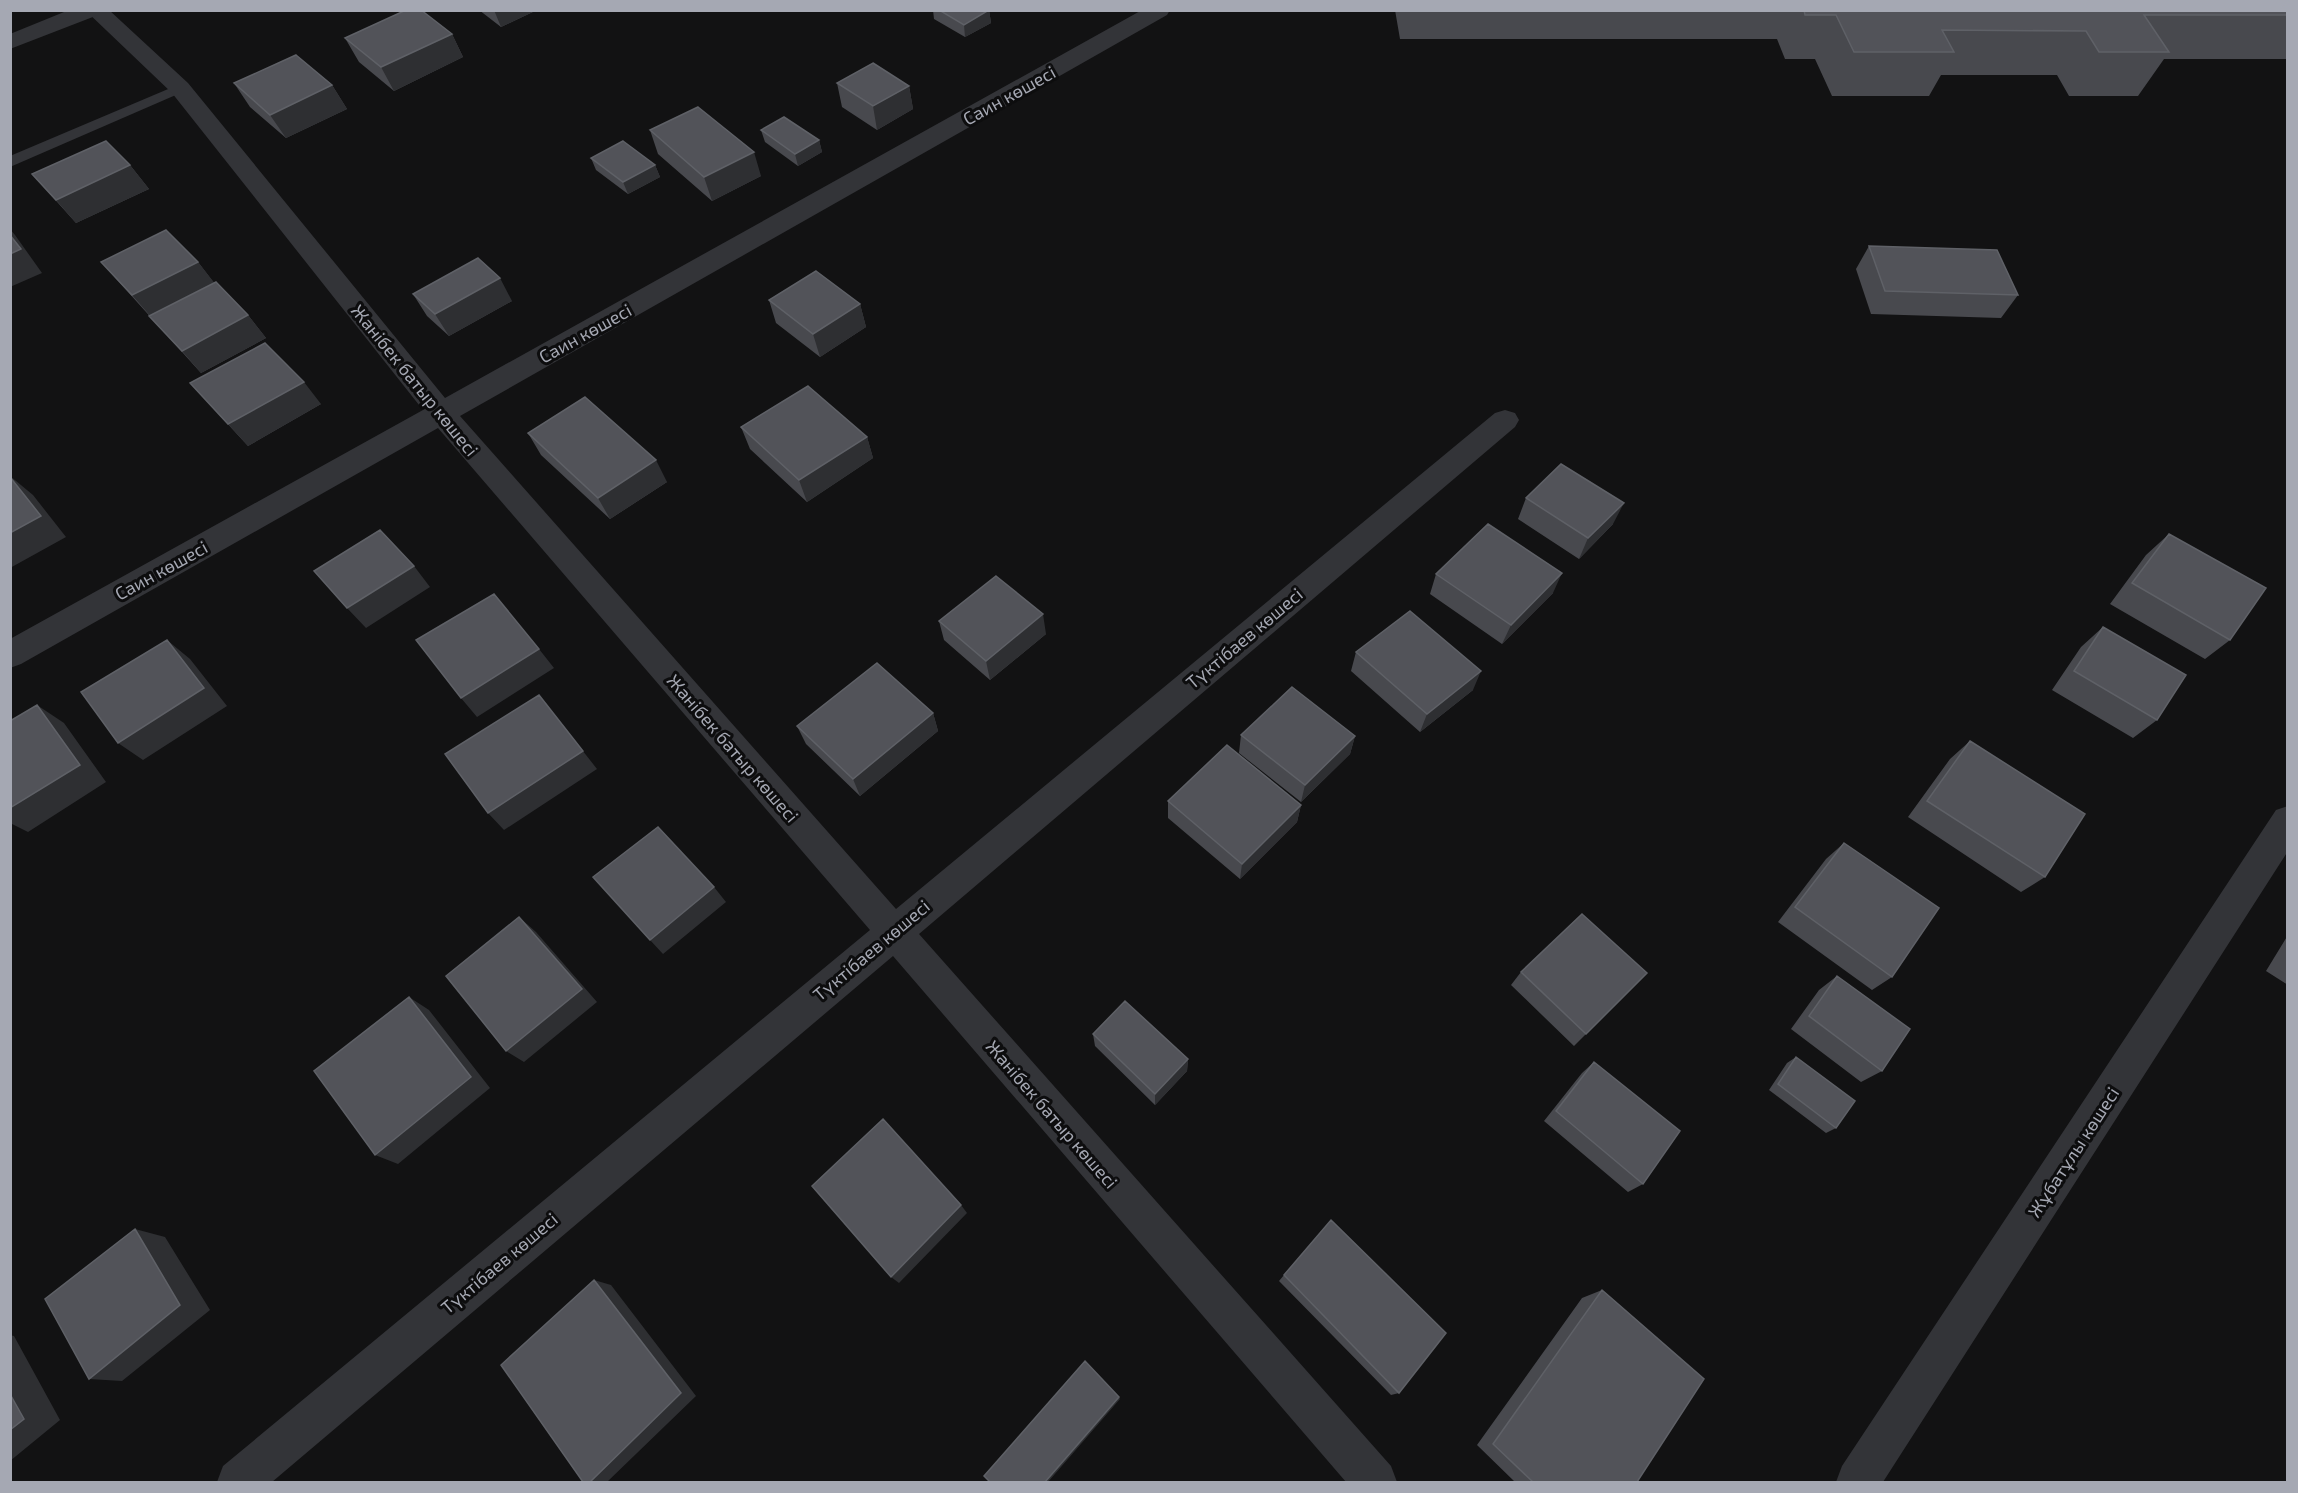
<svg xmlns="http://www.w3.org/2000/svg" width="2298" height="1493" viewBox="0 0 2298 1493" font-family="'Exo 2',sans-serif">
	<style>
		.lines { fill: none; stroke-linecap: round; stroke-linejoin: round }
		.service { fill: #333438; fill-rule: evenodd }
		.minor { fill: #333438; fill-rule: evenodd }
		.tertiary { fill: #333438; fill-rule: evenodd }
		.wall { fill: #48494e }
		.shaded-wall { fill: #2e2f32 }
		.building { fill: #525359; stroke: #5f6167; stroke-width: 1.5 }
		.labels { text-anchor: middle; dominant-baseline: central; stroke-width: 6; stroke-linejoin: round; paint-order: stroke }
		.street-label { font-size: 18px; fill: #a5a8b3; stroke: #0d0d0e }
	</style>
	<rect width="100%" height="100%" fill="#121213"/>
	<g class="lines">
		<path class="service" d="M180 84 185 85 187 88 185 91 10 167V156Z"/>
		<path class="minor" d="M85 10H109L188 83 445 398 1142 10H1170L1167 15 460 416 896 909 1495 413 1505 410 1515 413 1519 420 1515 427 919 934 1391 1466 1397 1482H1346L893 956 272 1482H217L223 1466 870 930 438 428 21 664 10 668V639L423 410 172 93Z
			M2288 806V851L1883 1482H1836L1842 1466 2276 810Z"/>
		<path class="tertiary" d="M69 10H101L98 15 10 49V34Z"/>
	</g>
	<path class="wall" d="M479 10H537L501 27Z
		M933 10H989L991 23 965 37 934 19Z
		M1395 10H2288V59H2164L2138 96H2069L2057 75H1941L1929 96H1832L1815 59H1785L1777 39H1400Z
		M452 34 463 57 394 91 359 62 345 38Z
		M234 83 332 85 347 109 286 138 250 107Z
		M837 83 909 86 913 109 877 130 842 107Z
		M650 130 761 176 712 201 658 154Z
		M761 130 819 140 822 152 798 166 765 142Z
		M591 158 655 165 660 177 628 194 596 170Z
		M130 165 149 189 76 223 32 174Z
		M1869 246 2018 295 2001 318 1871 314 1856 269Z
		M101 262H198L214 283 248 315 266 338 201 373Z
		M413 294 512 301 449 336 427 316Z
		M769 300 860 304 866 327 820 357 776 323Z
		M190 383 321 404 248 446Z
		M741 427 867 437 873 458 807 502 750 449Z
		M528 433 667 482 610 519 541 455Z
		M1526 498 1613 524 1579 559 1518 519Z
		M2169 534 2230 640 2205 659 2110 604 2146 555Z
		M1436 574 1553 593 1502 644 1430 594Z
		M939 621 1046 634 990 680 944 640Z
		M2103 627 2157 720 2133 738 2052 690 2081 647Z
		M1356 652 1473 690 1420 732 1351 671Z
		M933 713 938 731 860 796 806 744 797 726Z
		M1241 735 1355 736 1350 754 1301 802 1239 753Z
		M1970 741 2045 877 2021 892 1908 817 1950 759Z
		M1168 801 1301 805 1297 822 1240 879 1168 818Z
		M1844 843 1892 977 1872 990 1778 922 1826 859Z
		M2288 935V985L2266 971Z
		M1521 972 1647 973 1574 1046 1511 985Z
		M1837 976 1882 1071 1861 1082 1791 1029 1819 990Z
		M1093 1034 1188 1059 1187 1071 1155 1105 1095 1046Z
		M1796 1057 1836 1128 1826 1133 1769 1090 1787 1063Z
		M1594 1062 1643 1184 1628 1192 1544 1121 1582 1073Z
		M1284 1275 1399 1393 1391 1395 1279 1281Z
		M1602 1290 1637 1482H1515L1477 1445 1582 1298Z"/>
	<path class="shaded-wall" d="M494 10H537L501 27Z
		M989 10 991 23 965 37 964 25Z
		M452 34 463 57 394 91 381 67Z
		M332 85 347 109 286 138 270 115Z
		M909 86 913 109 877 130 873 106Z
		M819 140 822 152 798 166 795 154Z
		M754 152 761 176 712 201 704 177Z
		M130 165 149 189 76 223 56 200Z
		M655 165 660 177 628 194 623 182Z
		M10 229 15 235 42 273 10 287Z
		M198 262 216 285 152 318 132 295Z
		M500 278 512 301 449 336 435 314Z
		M860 304 866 327 820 357 813 334Z
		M248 315 266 338 201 373 182 351Z
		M304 382 321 404 248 446 228 424Z
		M867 437 873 458 807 502 799 480Z
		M656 460 667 482 610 519 598 498Z
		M10 476 33 495 66 537 10 568Z
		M1624 503 1613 524 1579 559 1588 538Z
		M414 566 430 587 366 628 347 608Z
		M1562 573 1553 593 1502 644 1511 625Z
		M1043 614 1046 634 990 680 986 661Z
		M167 640 190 659 227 706 143 760 118 743Z
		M539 649 554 668 477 717 461 698Z
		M1481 671 1473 690 1420 732 1427 714Z
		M539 695 597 769 504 830 488 813Z
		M37 705 64 723 106 782 28 832 10 823V808Z
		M933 713 938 731 860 796 853 779Z
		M1355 736 1350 754 1301 802 1305 785Z
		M1301 805 1297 822 1240 879 1242 864Z
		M714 887 726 902 663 954 650 940Z
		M519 917 536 932 597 1002 524 1062 506 1051Z
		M409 997 429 1010 490 1088 398 1164 375 1155Z
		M1188 1059 1187 1071 1155 1105V1094Z
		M961 1205 967 1213 899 1283 891 1277Z
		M135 1229 165 1237 210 1310 122 1381 89 1379Z
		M594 1280 611 1285 696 1396 607 1482H590Z
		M10 1335 14 1336 60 1420 10 1461Z
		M1119 1397 1120 1399 1048 1482H1045Z"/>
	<path class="building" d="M406 10H421L452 34 381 67 345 38Z
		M939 10H989L964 25Z
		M1804 10H2288V15H2144L2169 52H2099L2086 31 1942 30 1954 52H1854L1836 15H1805Z
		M296 55 332 85 270 115 234 83Z
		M873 63 909 86 873 106 837 83Z
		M698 107 754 152 704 177 650 130Z
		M784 117 819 140 795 154 761 130Z
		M106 141 130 165 56 200 32 174Z
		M623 141 655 165 623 182 591 158Z
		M166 230 198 262 132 295 101 262Z
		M10 235 21 249 10 254Z
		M1869 246 1997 250 2018 295 1885 291Z
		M478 258 500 278 435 314 413 294Z
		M816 271 860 304 813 334 769 300Z
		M216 282 248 315 182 351 149 316Z
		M265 343 304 382 228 424 190 383Z
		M808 386 867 437 799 480 741 427Z
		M585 397 656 460 598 498 528 433Z
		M1561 464 1624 503 1588 538 1526 498Z
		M10 477 41 516 10 533Z
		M1488 524 1562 573 1511 625 1436 574Z
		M380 530 414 566 347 608 314 571Z
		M2169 534 2266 588 2230 640 2132 583Z
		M996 576 1043 614 986 661 939 621Z
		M494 594 539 649 461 698 416 640Z
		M1410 611 1481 671 1427 714 1356 652Z
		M2103 627 2186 675 2157 720 2074 671Z
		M167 640 204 688 118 743 81 692Z
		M877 663 933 713 853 779 797 726Z
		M1292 687 1355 736 1305 785 1241 735Z
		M539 695 583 751 488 813 445 754Z
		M37 705 80 765 10 808V721Z
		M1970 741 2085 814 2045 877 1927 801Z
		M1227 745 1301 805 1242 864 1168 801Z
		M658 827 714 887 650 940 593 877Z
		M1844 843 1939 908 1892 977 1795 907Z
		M1582 914 1647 973 1586 1034 1521 972Z
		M519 917 582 989 506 1051 446 976Z
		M1837 976 1910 1029 1882 1071 1809 1016Z
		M409 997 471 1077 375 1155 314 1071Z
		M1125 1001 1188 1059 1155 1094 1093 1034Z
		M1796 1057 1855 1101 1836 1128 1778 1084Z
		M1594 1062 1680 1131 1643 1184 1556 1111Z
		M883 1119 961 1205 891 1277 812 1186Z
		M1331 1220 1446 1333 1399 1393 1284 1275Z
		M135 1229 180 1305 89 1379 45 1299Z
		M594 1280 681 1393 590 1482H583L501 1365Z
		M1602 1290 1704 1379 1637 1482H1533L1493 1444Z
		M1085 1361 1119 1397 1045 1482H990L984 1476Z
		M10 1394 24 1419 10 1430Z"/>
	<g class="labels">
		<g class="street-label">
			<text transform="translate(1009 95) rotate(-29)">Саин көшесі</text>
			<text transform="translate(585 333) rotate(-29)">Саин көшесі</text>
			<text transform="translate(415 380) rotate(51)">Жанібек батыр көшесі</text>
			<text transform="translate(161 570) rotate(-29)">Саин көшесі</text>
			<text transform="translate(1244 638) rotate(-40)">Түктібаев көшесі</text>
			<text transform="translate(733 748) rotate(49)">Жанібек батыр көшесі</text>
			<text transform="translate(871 950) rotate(-40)">Түктібаев көшесі</text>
			<text transform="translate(1052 1114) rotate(49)">Жанібек батыр көшесі</text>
			<text transform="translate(2073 1152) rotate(-57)">Жұбатұлы көшесі</text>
			<text transform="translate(499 1263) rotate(-40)">Түктібаев көшесі</text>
		</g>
	</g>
	<rect width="2298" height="1493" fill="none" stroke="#a5a8b3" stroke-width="24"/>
</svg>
